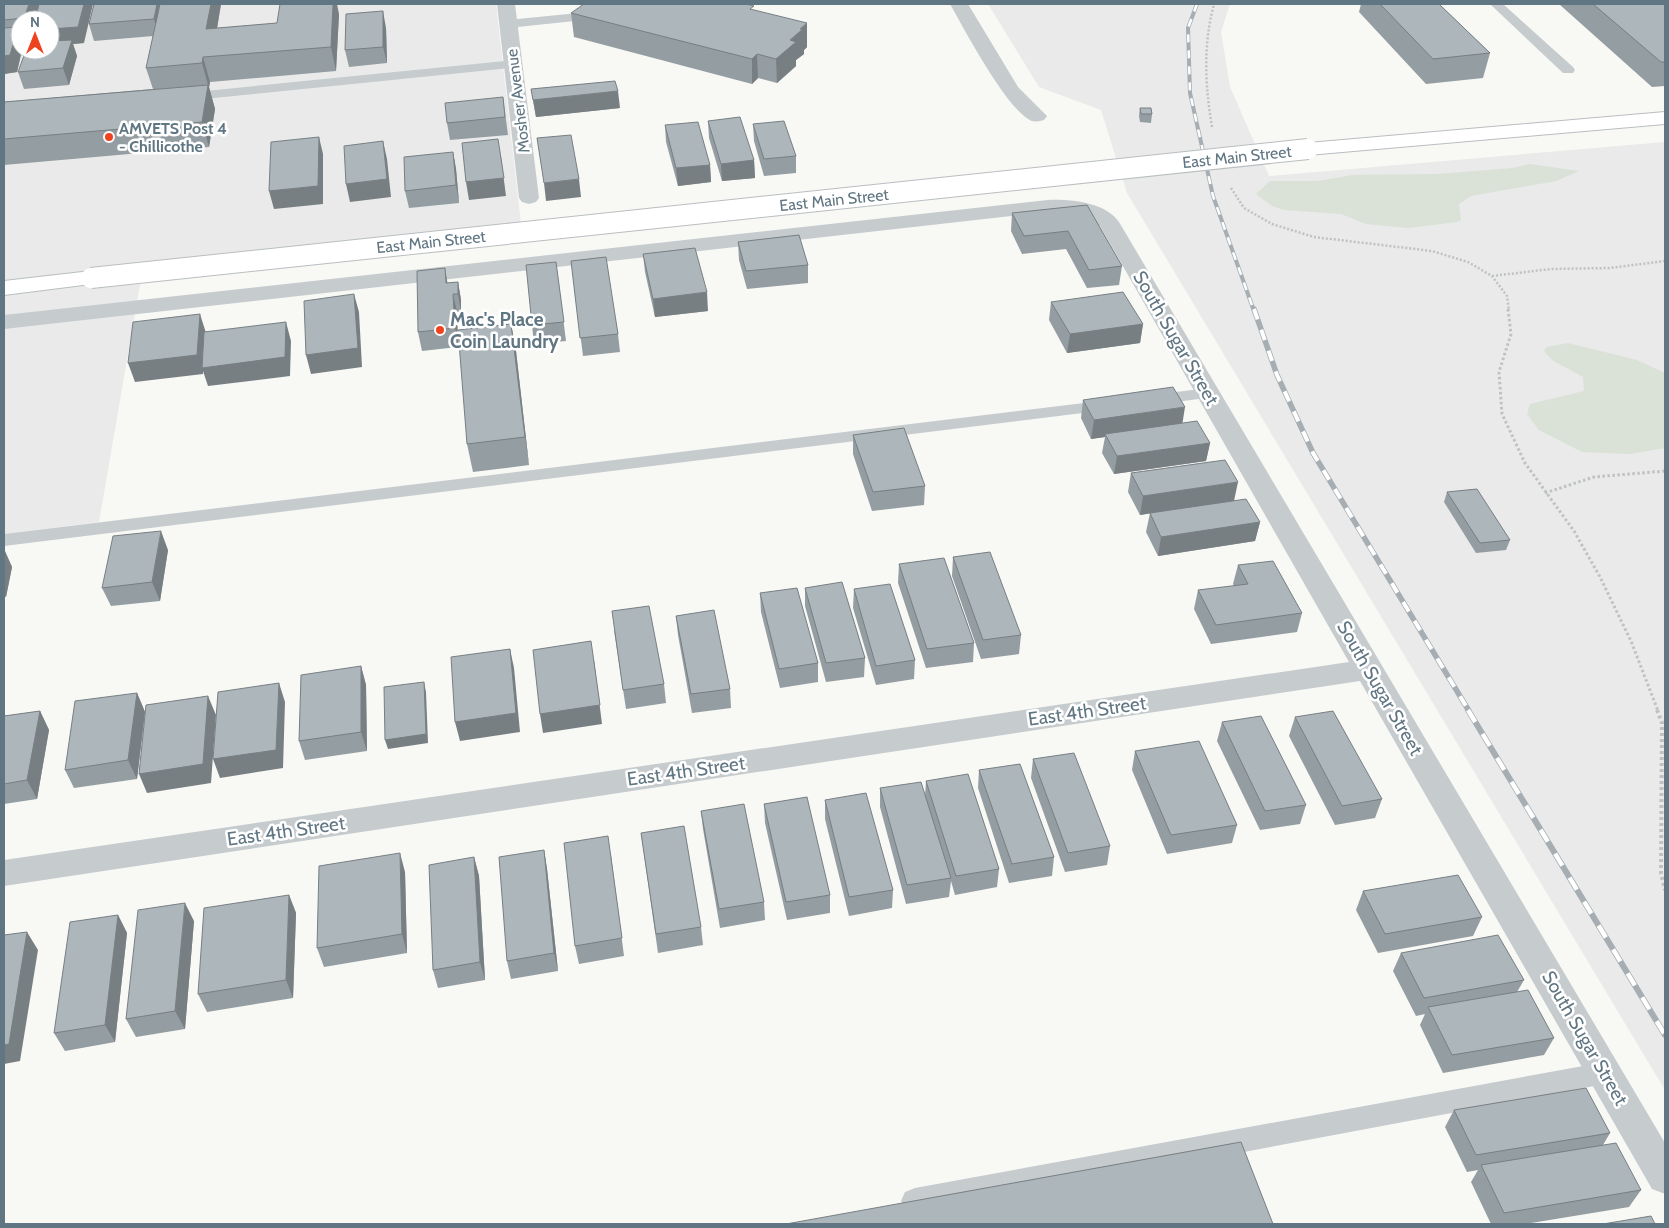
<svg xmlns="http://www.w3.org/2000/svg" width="1669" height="1228" viewBox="0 0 1669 1228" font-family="Cabin,sans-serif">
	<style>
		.built { fill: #e9eae9; fill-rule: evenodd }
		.green { fill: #dae1d6 }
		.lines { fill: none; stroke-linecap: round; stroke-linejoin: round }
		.primary-casing { stroke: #b9bec1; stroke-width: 2 }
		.path-far2 { stroke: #bfc2c4; stroke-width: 2.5; stroke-dasharray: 2 2; stroke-linecap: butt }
		.path-far1 { stroke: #bfc2c4; stroke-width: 3; stroke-dasharray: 2.5 2.5; stroke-linecap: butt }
		.path { stroke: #bfc2c4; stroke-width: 4; stroke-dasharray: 3 3; stroke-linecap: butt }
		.lane { fill: #c6cbce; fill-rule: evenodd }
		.street { fill: #c6cbce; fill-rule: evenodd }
		.primary { fill: #fff; fill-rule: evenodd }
		.rail-far2-casing { stroke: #a6aeb3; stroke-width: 4 }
		.rail-far1-casing { stroke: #a6aeb3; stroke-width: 5.5 }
		.rail-casing { stroke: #a6aeb3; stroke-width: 6 }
		.rail-far2 { stroke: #fff; stroke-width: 2.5; stroke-dasharray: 8; stroke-linecap: butt }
		.rail-far1 { stroke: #fff; stroke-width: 4; stroke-dasharray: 11; stroke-linecap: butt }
		.rail { stroke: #fff; stroke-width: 4.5; stroke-dasharray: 14; stroke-linecap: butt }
		.primary-bridge-casing { stroke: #b9bec1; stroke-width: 22; stroke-linecap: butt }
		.primary-bridge { stroke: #fff; stroke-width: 20 }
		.wall { fill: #949da1 }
		.shaded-wall { fill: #787f83 }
		.building { fill: #acb6bb; stroke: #787f83 }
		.poi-dot { fill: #ef431f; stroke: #fff; stroke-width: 2 }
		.labels { text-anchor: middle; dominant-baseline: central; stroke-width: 5; stroke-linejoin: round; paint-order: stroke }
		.far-street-label { font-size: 16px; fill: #617683; stroke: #fff }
		.far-poi-label { font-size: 16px; font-weight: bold; fill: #617683; stroke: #fff; text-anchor: start }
		.poi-label { font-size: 19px; font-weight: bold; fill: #617683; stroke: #fff; text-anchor: start }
		.street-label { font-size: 19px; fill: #617683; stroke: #fff }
	</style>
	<rect width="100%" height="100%" fill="#f8f8f5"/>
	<path class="built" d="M4 4H496L522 233 142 273 99 522 4 534ZM20 20H50V50H20Z
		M988 4H1230L1221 32 1230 87 1269 176 1665 142V1090L1127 193 1101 110 1039 87Z"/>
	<path class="green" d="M1530 164 1579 171 1556 181 1471 196 1459 204 1461 220 1457 222 1408 228 1366 224 1341 214 1284 210 1272 206 1256 194 1270 181H1318L1352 175 1438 174 1512 168Z
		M1568 343 1637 360 1665 373V448L1630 454 1582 452 1539 430 1527 414 1530 404 1584 391 1583 377 1552 360 1544 351 1547 347Z"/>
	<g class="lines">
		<defs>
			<path id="primary" d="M1665 112V124L1308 155 1301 153 1298 149 1301 145 1308 143Z
				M91 271 99 273 102 278 99 283 4 295V281Z"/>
		</defs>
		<use href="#primary" class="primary-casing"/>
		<path class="path-far2" d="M1212 127C1205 85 1203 45 1214 4
			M1231 188 1244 208 1272 224 1314 237 1432 251 1468 262 1492 276 1507 296 1509 311
			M1492 276 1551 269 1609 268 1665 261"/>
		<path class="path-far1" d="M1508 309 1511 334 1499 372 1502 414 1525 463 1574 531 1600 577 1631 641 1658 711
			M1545 493 1594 477 1665 471"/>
		<path class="path" d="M1657 710 1662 723 1661 873 1665 890"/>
		<path class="lane" d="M1490 4H1503L1573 67 1575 70 1573 73H1563Z
			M598 11 604 15 603 18 508 28 502 24 508 20Z
			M514 60 519 61 521 64 519 67 185 101 178 97 185 93Z
			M1208 388 1214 389 1217 393 1214 397 1152 405 1146 404 1143 400 1146 396 1152 395Z
			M1109 400 1115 401 1118 405 1115 409 4 546V534Z
			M1605 1062 1614 1065 1618 1073 1614 1081 1605 1084 915 1214 905 1210 901 1201 905 1192 915 1188Z"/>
		<path class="street" d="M497 4H515L539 198 536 202 529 204 522 202 519 198Z
			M950 4H968L1018 87 1047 116 1044 120C1040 121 1037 122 1032 121 1007 111 965 30 950 4Z
			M1048 200C1070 199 1105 202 1119 222L1665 1143V1194L1652 1189 1360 681 4 886V860L1349 662 1100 226 1075 214 1048 212 4 329V315Z"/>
		<use href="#primary" class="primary"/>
		<defs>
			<path id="rail-far2" d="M1197 4 1188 28 1190 93 1213 196 1254 311"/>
			<path id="rail-far1" d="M1254 309 1277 375 1313 453 1469 711"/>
			<path id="rail" d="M1468 710 1665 1035"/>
		</defs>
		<use href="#rail-far2" class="rail-far2-casing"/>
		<use href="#rail-far1" class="rail-far1-casing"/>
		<use href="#rail" class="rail-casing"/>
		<use href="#rail-far2" class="rail-far2"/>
		<use href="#rail-far1" class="rail-far1"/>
		<use href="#rail" class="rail"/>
		<defs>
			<path id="primary-bridge" d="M91 278 1308 149"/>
		</defs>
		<use href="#primary-bridge" class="primary-bridge-casing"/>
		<use href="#primary-bridge" class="primary-bridge"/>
	</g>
	<path class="wall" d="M4 4 84 43 73 44 77 56 69 85 24 89 18 72 50 50 35 20H20V50H22L17 72 4 74Z
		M94 4H221L217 28 277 23 339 14 336 71 210 82 209 87 215 109 209 147 4 165V102L153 89 146 68 153 36 94 41 89 24Z
		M1361 4H1439L1490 53 1483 78 1426 84 1359 12Z
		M1559 4H1665V86L1652 87Z
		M754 10 807 47 804 50V54L796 60V66L777 83 758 78 752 84 574 37 571 13Z
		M386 28 387 63 349 67 345 50Z
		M531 89 620 108 536 117Z
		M503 97 508 135 450 140 447 123Z
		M1140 108 1152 114 1151 123 1140 122 1139 116Z
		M708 121 754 160 755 178 722 181 709 138Z
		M753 124 796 156V173L764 176 754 141Z
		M665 125 710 165 711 182 678 186 666 142Z
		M453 152 456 169 459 203 409 208 405 191Z
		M1087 205 1122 266 1119 285 1087 288 1066 249 1022 254 1011 231 1012 213Z
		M738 242 808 265V283L747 289 739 260Z
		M643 254 708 311 655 317 645 272Z
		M571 261 618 334 620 352 583 356Z
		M556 262 566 341 534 344 532 325Z
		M458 282 461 300V312H457L458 347 422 351 418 332 448 283Z
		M1051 302 1143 324 1140 343 1067 353 1049 320Z
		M511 324 516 351 529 465 473 472 467 444Z
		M1083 400 1182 423 1210 443 1206 461 1114 474 1102 453 1105 437 1091 439 1081 418Z
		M853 435 925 486 924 505 872 511 853 454Z
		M1131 473 1234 501 1260 522 1255 541 1158 556 1146 532 1150 513 1140 515 1128 492Z
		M1447 492 1510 540 1506 550 1476 553 1444 502Z
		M4 549 12 567 6 597H4Z
		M168 550 160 601 111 606 102 588Z
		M953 557 1021 635 1019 654 981 659 952 576Z
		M899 564 974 643 973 662 926 668 898 583Z
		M1238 565 1302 613 1297 632 1211 644 1194 609 1198 590 1234 586 1233 584Z
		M805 588 865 658 864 677 826 682 805 606Z
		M854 589 915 660 914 679 876 685 853 608Z
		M760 593 818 663V682L780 688 761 612Z
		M676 616 730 689 731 708 692 713 678 635Z
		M614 630 664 684 666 703 626 709Z
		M361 666 366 685 367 751 305 760 299 741Z
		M137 693 145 712 137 779 74 788 65 770Z
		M40 711 49 730 37 799 4 804V716Z
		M1295 717 1382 799 1375 818 1335 825 1289 736Z
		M1222 722 1306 805 1300 824 1260 830 1217 741Z
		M1135 751 1237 825 1232 843 1167 854 1132 770Z
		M1033 759 1110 846 1107 865 1065 872 1031 778Z
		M979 770 1054 857 1052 876 1009 883 978 788Z
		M926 781 999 869 997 887 955 895 951 881 949 897 906 904 880 807V788L925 796Z
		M825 800 893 890 892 908 849 916 825 819Z
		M764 804 830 895V913L787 920 765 823Z
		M701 811 764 902 765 920 720 928 703 829Z
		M641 833 701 927 703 945 658 953Z
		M544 850 547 869 558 971 511 979 507 961Z
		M611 855 624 956 579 964 575 946Z
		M474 857 479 876 485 980 438 988 433 970Z
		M405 872 407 953 324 967 317 948Z
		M1363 891 1482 917 1473 936 1378 953 1356 910Z
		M289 895 296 913 293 998 207 1012 198 994Z
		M118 915 127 933 115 1042 65 1051 54 1033Z
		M194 921 185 1029 136 1037 126 1019Z
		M1401 953 1524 980 1517 992 1554 1038 1544 1055 1443 1073 1420 1025 1425 1014 1416 1016 1393 971Z
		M1454 1110 1610 1133 1603 1145 1641 1190 1629 1207 1525 1224H1491L1471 1182 1478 1170 1467 1172 1445 1127Z"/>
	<path class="shaded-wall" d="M29 4H40L35 20H25L24 18Z
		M84 4H93L84 43 73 44 77 56 69 85 63 68 50 46V29Z
		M157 4H165L159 35 154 19Z
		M211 4H221L213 53 206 29Z
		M333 4H337L339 14 336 71 331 47Z
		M383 11 386 28 387 63 383 47Z
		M807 23V47L804 50V54L796 60V66L777 83 776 59 800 29Z
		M18 27 20 33V50H22L17 72 4 74V56Z
		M757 54 758 78 752 84V59Z
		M203 57 210 82 209 87 215 109 209 147 202 122 208 85 202 63Z
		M618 91 620 108 536 117 533 100Z
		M319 137 323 154V204L274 209 269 191Z
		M383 141 387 159 391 197 350 202 346 184Z
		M453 152 456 169 459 203 456 185Z
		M501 157 506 196 469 200 466 182Z
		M754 160 755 178 722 181 721 164Z
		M710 165 711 182 678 186 676 168Z
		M579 179 581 197 546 201 544 183Z
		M445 268 448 286 446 283Z
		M458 282 461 300V312L458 294Z
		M707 292 708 311 655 317 653 299Z
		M354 294 359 312 362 367 311 374 306 355Z
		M453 294 457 312 458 347 455 328Z
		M200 314 206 333 286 322 291 341 290 376 208 386 203 371V374L135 382 128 363Z
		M511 324 516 351 529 465 525 437Z
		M1143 324 1140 343 1067 353 1070 334Z
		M1185 407 1182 426 1105 434V437L1091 439 1094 420Z
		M1210 443 1206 461 1114 474 1117 456Z
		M1238 482 1234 501 1140 515 1143 496Z
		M1260 522 1255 541 1158 556 1161 537Z
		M161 531 168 550 160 601 152 582Z
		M4 549 12 567 6 597 4 591Z
		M510 649 514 668 520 732 460 741 455 722Z
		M594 660 602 724 543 733 540 714Z
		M361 666 366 685 367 751 361 732Z
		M424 682 426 692 428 743 388 749 385 740Z
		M279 683 285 702 283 768 220 778 213 759Z
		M137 693 145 712 137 779 128 760Z
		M208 696 216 715 211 783 147 793 139 774Z
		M40 711 49 730 37 799 27 780Z
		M544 850 547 869 558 971 554 953Z
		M400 853 405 872 407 953 402 934Z
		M474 857 479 876 485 980 480 962Z
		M289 895 296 913 293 998 286 980Z
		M185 903 194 921 185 1029 175 1011Z
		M118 915 127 933 115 1042 105 1025Z
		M27 932 38 950 20 1061 4 1064V1045Z"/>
	<path class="building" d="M4 4H29L24 18 4 20Z
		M39 4H84L78 27 50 29V20H35Z
		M94 4H157L154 19 89 24Z
		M160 4H211L206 29 277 23 280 4H333L331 47 203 57 202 63 146 68Z
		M584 4H746L754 6 750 9 807 23 800 29H803L790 40 796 42 776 59 757 54 752 59 571 13Z
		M1380 4H1439L1490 53 1433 59Z
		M1593 4H1665V62H1661Z
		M383 11V47L345 50 346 14Z
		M18 27 10 55 4 56V28Z
		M72 40 63 68 18 72 26 50H50V41Z
		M615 81 618 91 533 100 531 89Z
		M208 85 202 122 4 139V102Z
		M503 97 505 117 447 123 445 103Z
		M1140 108H1151L1152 114H1141Z
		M740 117 754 160 721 164 708 121Z
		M784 121 796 156 764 159 753 124Z
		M698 122 710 165 676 168 665 125Z
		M571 135 579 179 544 183 537 138Z
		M319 137 318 186 269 191 271 142Z
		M498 139 504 178 466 182 462 143Z
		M383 141 387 179 346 184 344 146Z
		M453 152 456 185 405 191 404 157Z
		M1087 205 1122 266 1089 270 1068 231 1024 236 1012 213Z
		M799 235 808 265 746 271 738 242Z
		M695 248 707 292 653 299 643 254Z
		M606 257 618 334 580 338 571 261Z
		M556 262 564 322 532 325 526 265Z
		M445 268 446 283 458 282V294H453L455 328 418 332 417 271Z
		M1123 292 1143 324 1070 334 1051 302Z
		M354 294 358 348 306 355 304 301Z
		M200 314 197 355 128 363 133 322Z
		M286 322 285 357 202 368 204 332Z
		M511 324 525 437 467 444 458 330Z
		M1173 387 1185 407 1094 420 1083 400Z
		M1197 421 1210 443 1117 456 1105 434Z
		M904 428 925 486 873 492 853 435Z
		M1225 460 1238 482 1143 496 1131 473Z
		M1477 489 1510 540 1480 543 1447 492Z
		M1246 499 1260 522 1161 537 1150 513Z
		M161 531 152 582 102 588 113 536Z
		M990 552 1021 635 983 640 953 557Z
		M944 558 974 643 927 649 899 564Z
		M1273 561 1302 613 1216 625 1198 590 1248 584 1238 565Z
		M842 582 865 658 826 663 805 588Z
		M890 584 915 660 876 666 854 589Z
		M797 588 818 663 779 669 760 593Z
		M649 606 664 684 623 690 612 611Z
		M714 610 730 689 691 694 676 616Z
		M591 641 600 705 540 714 533 650Z
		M510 649 516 713 455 722 451 657Z
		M361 666V732L299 741 301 675Z
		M424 682 426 734 385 740 384 687Z
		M279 683 276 750 213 759 218 692Z
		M137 693 128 760 65 770 75 701Z
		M208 696 203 764 139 774 146 705Z
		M40 711 27 780 4 784V716Z
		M1333 711 1382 799 1342 806 1295 717Z
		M1261 716 1306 805 1265 811 1222 722Z
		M1199 741 1237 825 1171 835 1135 751Z
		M1074 753 1110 846 1068 853 1033 759Z
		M1020 764 1054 857 1012 864 979 770Z
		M968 774 999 869 956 876 926 781Z
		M921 782 951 878 907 885 880 788Z
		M866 793 893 890 849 897 825 800Z
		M807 797 830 895 786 902 764 804Z
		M744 804 764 902 719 909 701 811Z
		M684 826 701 927 656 934 641 833Z
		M608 836 622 938 575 946 564 843Z
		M544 850 554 953 507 961 499 857Z
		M400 853 402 934 317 948 319 866Z
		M474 857 480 962 433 970 429 865Z
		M1458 875 1482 917 1385 934 1363 891Z
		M289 895 286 980 198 994 204 908Z
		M185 903 175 1011 126 1019 138 910Z
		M118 915 105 1025 54 1033 70 922Z
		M27 932 9 1044 4 1045V935Z
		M1498 935 1524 980 1424 998 1401 953Z
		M1528 990 1554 1038 1452 1055 1428 1007Z
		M1586 1088 1610 1133 1476 1155 1454 1110Z
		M1241 1142 1273 1224H786Z
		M1616 1143 1641 1190 1504 1213 1481 1165Z
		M1651 1216 1655 1224H1603Z"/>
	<g class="poi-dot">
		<circle cx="109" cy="137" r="5"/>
		<circle cx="440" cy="330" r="5"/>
	</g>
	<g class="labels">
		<g class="far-street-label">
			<text transform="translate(518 101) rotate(-97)">Mosher Avenue</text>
			<text transform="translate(1237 157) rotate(-6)">East Main Street</text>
			<text transform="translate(834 200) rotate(-6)">East Main Street</text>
			<text transform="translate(431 242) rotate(-6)">East Main Street</text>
		</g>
		<g class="far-poi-label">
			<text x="119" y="128">AMVETS Post 4<tspan x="119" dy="18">- Chillicothe</tspan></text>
		</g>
		<g class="poi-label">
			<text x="450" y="319">Mac's Place<tspan x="450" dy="22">Coin Laundry</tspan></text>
		</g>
		<g class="street-label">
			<text transform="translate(1176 338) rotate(60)">South Sugar Street</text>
			<text transform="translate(1380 688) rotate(60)">South Sugar Street</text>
			<text transform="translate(1087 711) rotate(-8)">East 4th Street</text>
			<text transform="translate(686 771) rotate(-8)">East 4th Street</text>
			<text transform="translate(286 831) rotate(-8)">East 4th Street</text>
			<text transform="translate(1585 1038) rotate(60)">South Sugar Street</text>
		</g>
	</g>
	<rect width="1669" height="1228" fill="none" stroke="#617683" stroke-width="10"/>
	<g transform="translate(35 35)"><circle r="24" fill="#ffffff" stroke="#c0c8cd"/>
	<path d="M0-4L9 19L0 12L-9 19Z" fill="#ef431f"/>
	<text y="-8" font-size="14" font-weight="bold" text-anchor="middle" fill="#617683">N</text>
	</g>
</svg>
